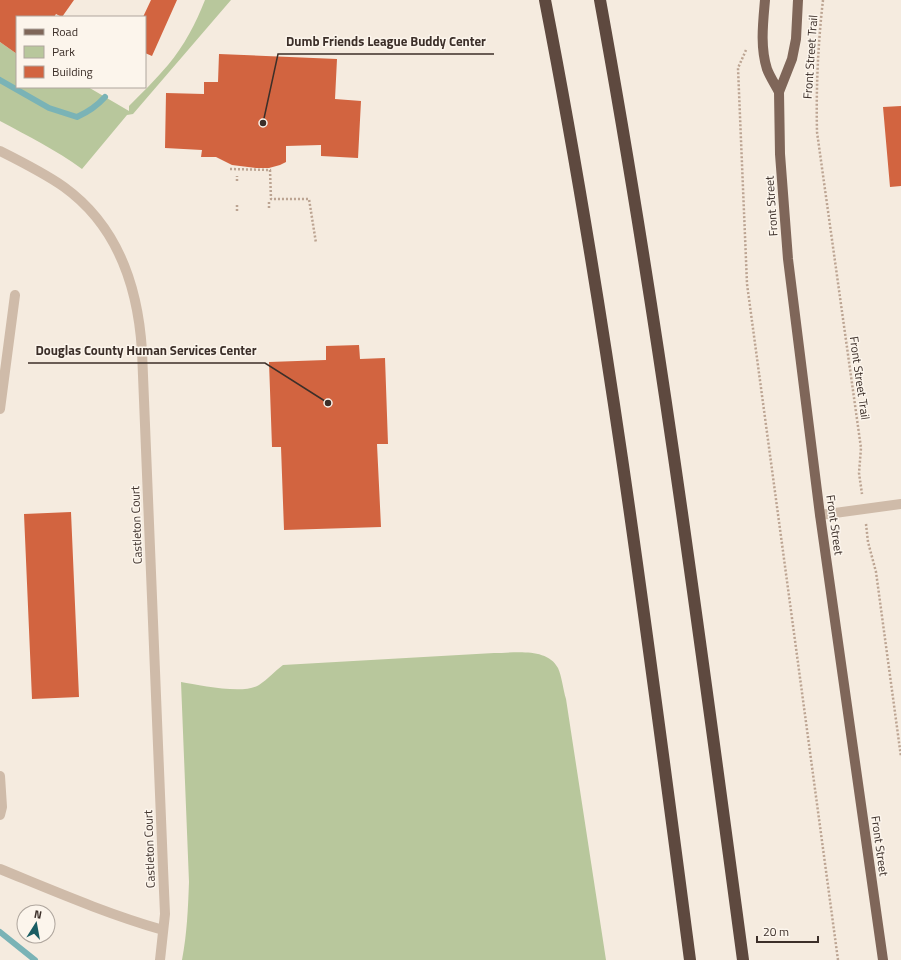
<svg xmlns="http://www.w3.org/2000/svg" width="901" height="960" viewBox="0 0 901 960" font-family="'Titillium Web',sans-serif">
	<style>
		.green { fill: #b8c79c }
		.lines { fill: none; stroke-linecap: round; stroke-linejoin: round }
		.stream { stroke: #7ab3b6; stroke-width: 6 }
		.building { fill: #d26440 }
		.path { stroke: #bca492; stroke-width: 2.5; stroke-dasharray: 2 2; stroke-linecap: butt }
		.minor { stroke: #cfbba9; stroke-width: 10 }
		.major { stroke: #7f6659; stroke-width: 10 }
		.highway { stroke: #5e493f; stroke-width: 12 }
		.labels { text-anchor: middle; dominant-baseline: central; stroke-width: 3; stroke-linejoin: round; paint-order: stroke }
		.street-label { font-size: 12px; fill: #3c2f29; stroke: #fcf5ec }
		.leader { fill: none; stroke: #3c2f29; stroke-width: 1.5 }
		.callout-dot { fill: #3c2f29; stroke: #fcf5ec; stroke-width: 1.5 }
		.callout-label { font-size: 13px; text-anchor: middle; font-weight: bold; fill: #3c2f29; stroke: #fcf5ec; stroke-width: 3; stroke-linejoin: round; paint-order: stroke }
	</style>
	<rect width="100%" height="100%" fill="#f5ebdf"/>
	<path class="green" d="M205 0H231L133 114 127 115 82 169C56 150 28 136 0 121V42L17 54V87H88L129 111V106C142 93 156 79 168 65 184 46 196 23 205 0Z
		M494 653C514 653 547 647 558 668 562 677 563 689 566 699L606 960H182C187 934 188 909 189 882L181 682C200 685 243 695 259 685 268 679 275 671 283 665Z"/>
	<g class="lines">
		<path class="stream" d="M0 80 49 108 77 117C88 112 97 106 105 97
			M0 932 35 960"/>
	</g>
	<path class="building" d="M0 0H74L62 17 56 14 54 17H17V54L0 42Z
		M151 0H177L152 56 145 53V17H143Z
		M219 54 337 59 335 99 361 101 358 158 321 156V145L286 146V162L280 165 269 168H256L232 165 216 157H201L202 150 165 148 166 93 204 94V82H218Z
		M901 106V186L890 187 883 107Z
		M359 345 360 359 385 358 388 444H377L381 527 284 530 281 447H272L269 362 326 360V346Z
		M71 512 79 697 32 699 24 514Z"/>
	<g class="lines">
		<path class="path" d="M823 0C818 44 816 88 817 132L861 448 859 473 862 494
			M746 50 738 68 747 284 838 960
			M230 169 270 170 271 199H309L316 243
			M237 181V176
			M269 202V208
			M237 211V204
			M866 524 868 542 876 572 901 757"/>
		<path class="minor" d="M0 151C22 162 44 173 64 187 118 226 138 286 142 351L163 868 165 914 160 960
			M0 409 15 295
			M820 515 901 504
			M0 776 2 807 0 815
			M0 869C54 891 107 914 163 930"/>
		<path class="major" d="M765 0C763 23 760 47 767 69 770 77 775 84 779 92
			M798 0 796 39 792 59 779 92 780 154 788 259 820 515 883 960"/>
		<path class="highway" d="M545 0C607 318 648 639 690 960
			M600 0C658 318 700 639 743 960"/>
	</g>
	<g class="labels">
		<g class="street-label">
			<text transform="translate(810 57) rotate(-86)">Front Street Trail</text>
			<text transform="translate(771 206) rotate(-94)">Front Street</text>
			<text transform="translate(860 378) rotate(82)">Front Street Trail</text>
			<text transform="translate(136 525) rotate(-92)">Castleton Court</text>
			<text transform="translate(835 525) rotate(82)">Front Street</text>
			<text transform="translate(880 846) rotate(82)">Front Street</text>
			<text transform="translate(149 849) rotate(-92)">Castleton Court</text>
		</g>
	</g>
	<path class="leader" d="M263 123L278 54H494M328 403L265 363H28"/>
	<g class="callout-dot">
		<circle cx="263" cy="123" r="4"/>
		<circle cx="328" cy="403" r="4"/>
	</g>
	<g class="callout-label">
		<text x="386" y="46">Dumb Friends League Buddy Center</text>
		<text x="146" y="355">Douglas County Human Services Center</text>
	</g>
	<rect x="16" y="16" width="130" height="72" fill="#fcf5ec" stroke="#afa69e"/>
	<rect x="24" y="29" width="20" height="6" fill="#7f6659" stroke="#afa69e"/>
	<text x="52" y="36" font-size="12" fill="#3c2f29">Road</text>
	<rect x="24" y="46" width="20" height="12" fill="#b8c79c" stroke="#afa69e"/>
	<text x="52" y="56" font-size="12" fill="#3c2f29">Park</text>
	<rect x="24" y="66" width="20" height="12" fill="#d26440" stroke="#afa69e"/>
	<text x="52" y="76" font-size="12" fill="#3c2f29">Building</text>
	<g transform="translate(36 924) rotate(11)"><circle r="19" fill="#fcf5ec" stroke="#afa69e"/>
	<path d="M0-3L7 15L0 10L-7 15Z" fill="#1a5d63"/>
	<text y="-6" font-size="11" font-weight="bold" text-anchor="middle" fill="#3c2f29">N</text>
	</g>
	<path d="M757 936v6h61v-6" fill="none" stroke="#3c2f29" stroke-width="2"/>
	<text x="763" y="936" font-size="12" fill="#3c2f29" stroke="#fcf5ec" stroke-width="3" paint-order="stroke">20 m</text>
</svg>
